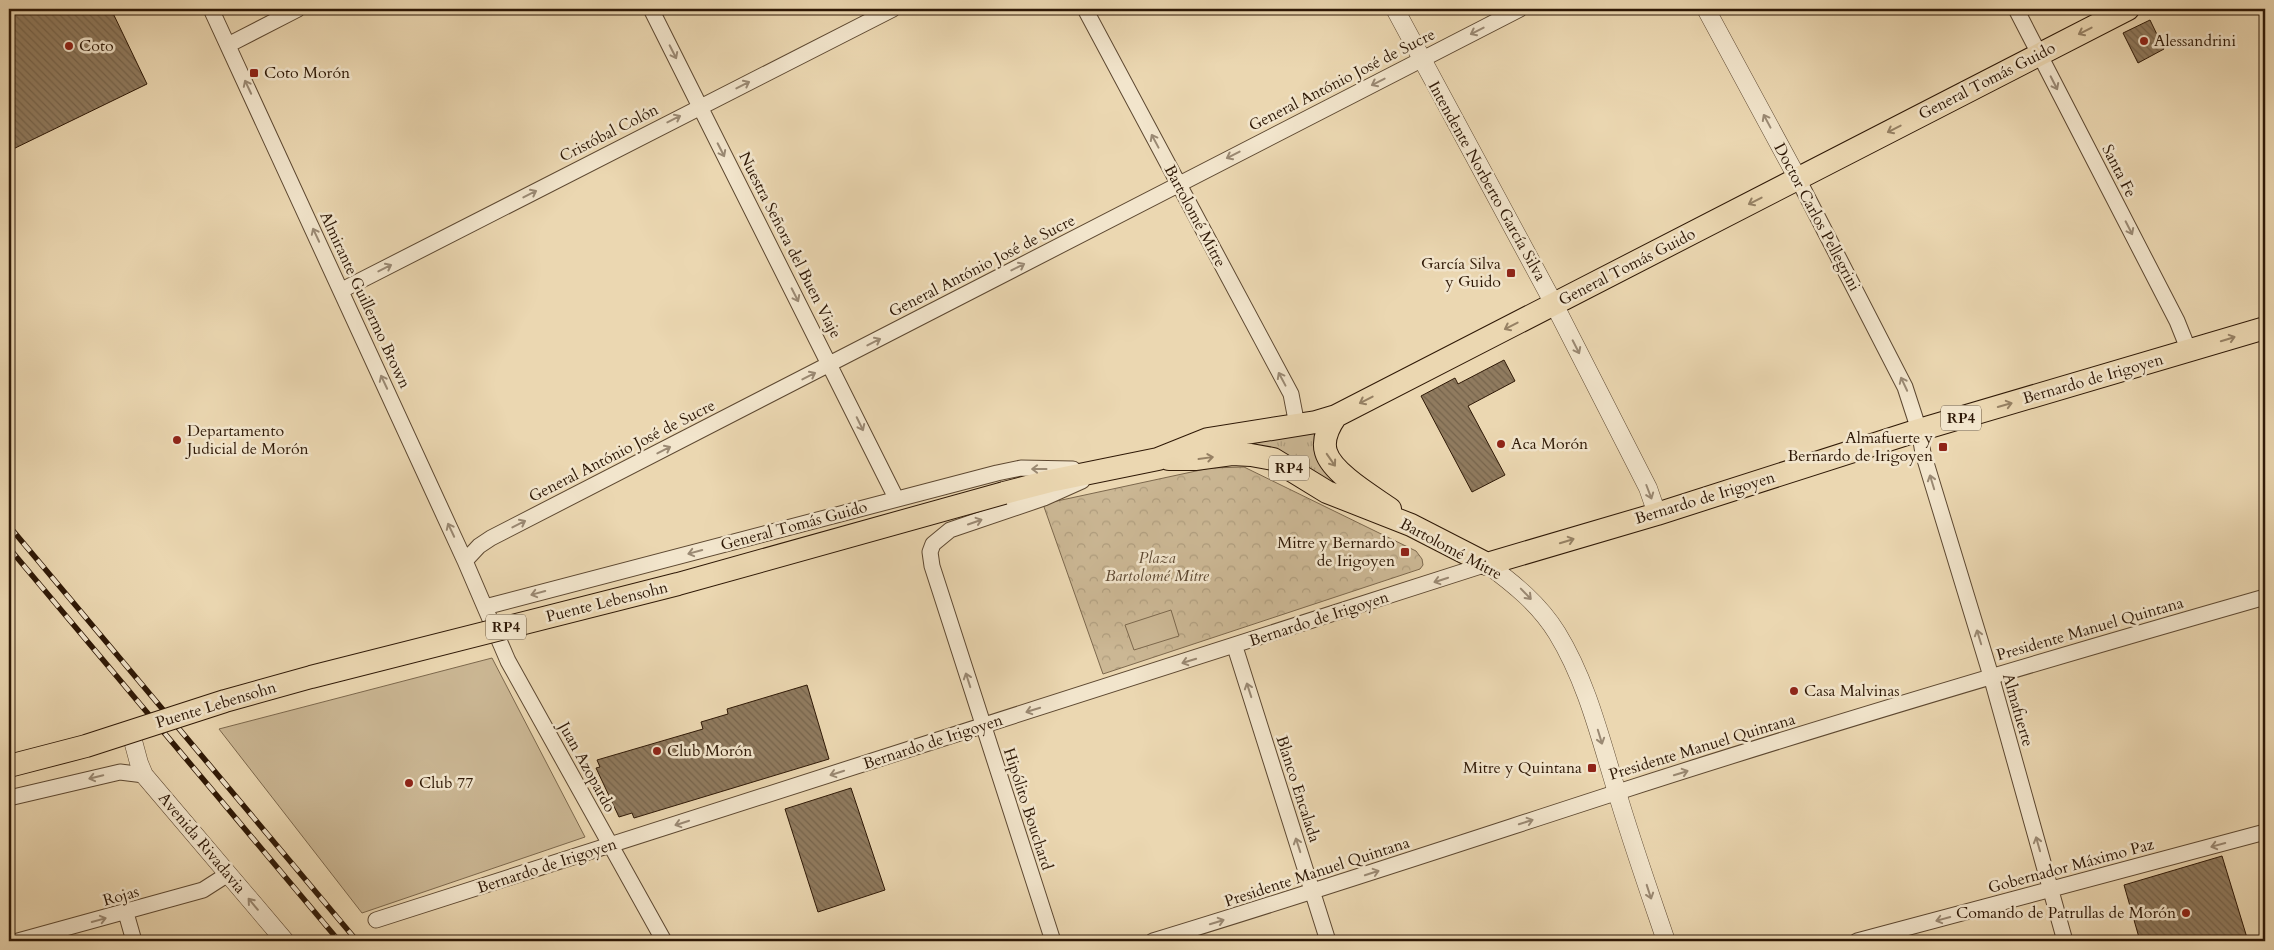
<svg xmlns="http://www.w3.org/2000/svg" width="2274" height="950" viewBox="0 0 2274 950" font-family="Cardo,serif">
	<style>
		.grass { fill: url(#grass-tufts); stroke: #7c684d }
		.park { fill: url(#park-crowns); stroke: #7c684d }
		.pitch { fill: #cbb794; stroke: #7c684d }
		.building { fill: url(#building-back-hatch); stroke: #2e1806 }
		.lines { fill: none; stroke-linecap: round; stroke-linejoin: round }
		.minor-casing { stroke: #5d4831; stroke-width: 17 }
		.tertiary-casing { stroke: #5d4831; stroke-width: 19 }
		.primary-casing { stroke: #2e1806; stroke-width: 24 }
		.minor { stroke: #f2e5cc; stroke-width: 15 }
		.tertiary { stroke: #f2e5cc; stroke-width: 18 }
		.primary { stroke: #ebd7b1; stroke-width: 22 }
		.rail-casing { stroke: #2e1806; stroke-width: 5.5 }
		.rail { stroke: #f2e5cc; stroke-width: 4; stroke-dasharray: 11; stroke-linecap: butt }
		.primary-bridge-casing { stroke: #2e1806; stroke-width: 24; stroke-linecap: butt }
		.primary-bridge { stroke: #ebd7b1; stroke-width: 22 }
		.oneway { stroke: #9a8973 }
		.oneway2 { stroke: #968164 }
		.poi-dot { fill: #8f2418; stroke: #f2e5cc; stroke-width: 2 }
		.labels { text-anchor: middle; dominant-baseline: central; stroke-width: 5; stroke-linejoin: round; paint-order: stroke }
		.shield { fill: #f2e5cc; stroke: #695641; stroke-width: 1 }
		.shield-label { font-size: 15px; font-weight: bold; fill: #2e1806 }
		.poi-label { font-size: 16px; fill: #2e1806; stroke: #f2e5cc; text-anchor: start }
		.street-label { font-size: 16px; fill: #2e1806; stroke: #f2e5cc }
		.park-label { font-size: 16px; font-style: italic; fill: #5d4831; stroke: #f2e5cc }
	</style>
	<defs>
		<pattern id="grass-tufts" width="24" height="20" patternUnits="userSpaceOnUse" patternTransform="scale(1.25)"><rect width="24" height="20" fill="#cbb794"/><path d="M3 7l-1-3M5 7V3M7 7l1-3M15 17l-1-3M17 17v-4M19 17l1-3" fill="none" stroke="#af9d7e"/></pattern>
		<pattern id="park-crowns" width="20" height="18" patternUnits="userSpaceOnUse" patternTransform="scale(1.25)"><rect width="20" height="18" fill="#cbb794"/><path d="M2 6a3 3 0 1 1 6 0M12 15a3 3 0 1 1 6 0" fill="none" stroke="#af9d7e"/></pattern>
		<pattern id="building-back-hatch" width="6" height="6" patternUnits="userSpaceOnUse" patternTransform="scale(1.25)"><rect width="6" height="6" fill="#907b5f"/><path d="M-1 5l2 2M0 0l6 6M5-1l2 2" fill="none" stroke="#76644c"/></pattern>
	</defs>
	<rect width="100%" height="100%" fill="#ebd7b1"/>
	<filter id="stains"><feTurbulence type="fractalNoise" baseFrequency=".004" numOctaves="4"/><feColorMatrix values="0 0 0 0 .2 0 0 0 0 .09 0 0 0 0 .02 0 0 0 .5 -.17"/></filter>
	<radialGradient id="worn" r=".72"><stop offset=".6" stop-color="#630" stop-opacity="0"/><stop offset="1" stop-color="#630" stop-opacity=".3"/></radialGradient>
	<path class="grass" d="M1322 426 1361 495 1230 447Z"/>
	<path class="park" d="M1244 467 1416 551 1422 559 1423 565 1420 569 1103 674 1043 504 1210 468Z"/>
	<path class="pitch" d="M1171 610 1179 636 1134 650 1125 625Z
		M492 658 585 837 362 913 219 729Z"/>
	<path class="building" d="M9 9H111L147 84 9 151Z
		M2150 20 2164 49 2138 63 2123 33Z
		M1504 360 1515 381 1468 406 1505 475 1472 492 1421 396 1455 378 1458 384Z
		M807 685 829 759 634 818 632 813 619 817 596 768 600 767 597 760 703 729 701 722 728 714 727 709Z
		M851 788 885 890 818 912 785 809Z
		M2222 856 2248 941H2140L2124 885Z"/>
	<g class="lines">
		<defs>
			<path id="minor" d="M211 9 465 561 508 661 664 941
				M651 9 896 498
				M1085 9 1291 394 1297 425
				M2016 9 2177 321 2189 351
				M228 45 298 9
				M1798 179 1905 387 1919 430 1923 453 1991 676 2065 941
				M342 290 893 9
				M465 561 479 546 491 538 1520 9
				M485 607 997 473 1021 468 1073 469
				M1235 647 1328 941
				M9 798 120 772 144 775
				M126 913 134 941
				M376 920 1487 564
				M18 941 203 890 228 874
				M1053 941 932 566 930 552 933 544 950 530 1044 498 1082 481
				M1153 941C1308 894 1461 843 1615 793 1831 723 2048 659 2265 597
				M1857 941 2265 832"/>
			<path id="tertiary" d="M1395 9 1554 304 1648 488 1657 514
				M1706 9 1798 179
				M1487 564C1514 584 1539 604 1557 633 1586 680 1600 737 1616 789 1631 840 1649 891 1666 941
				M132 737 139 763 144 775 285 941"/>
			<path id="primary" d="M1336 416C1329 426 1322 439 1326 452 1332 473 1373 497 1390 509
				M1169 459H1195L1232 454 1251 455 1273 459 1327 492 1411 525 1487 564 1657 514 1919 430 2265 328
				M1004 493 1050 481 1158 459 1208 439 1316 422 1336 416 2128 9"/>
		</defs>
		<use href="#minor" class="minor-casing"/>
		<use href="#tertiary" class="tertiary-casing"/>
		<use href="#primary" class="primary-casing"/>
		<use href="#minor" class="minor"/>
		<use href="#tertiary" class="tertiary"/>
		<use href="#primary" class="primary"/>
		<defs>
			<path id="rail" d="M9 526 357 941
				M9 548 339 941"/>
		</defs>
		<use href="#rail" class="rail-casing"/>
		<use href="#rail" class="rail"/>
		<defs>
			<path id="primary-bridge" d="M9 766 86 746 225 701 311 677 678 584 1004 493"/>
		</defs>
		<use href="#primary-bridge" class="primary-bridge-casing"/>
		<use href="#primary-bridge" class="primary-bridge"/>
	</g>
	<defs><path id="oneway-shaft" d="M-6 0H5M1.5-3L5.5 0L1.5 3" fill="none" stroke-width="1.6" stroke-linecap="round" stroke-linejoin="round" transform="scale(1.25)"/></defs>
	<g class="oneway">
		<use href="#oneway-shaft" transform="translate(1477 31) rotate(153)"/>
		<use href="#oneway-shaft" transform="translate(673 52) rotate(63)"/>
		<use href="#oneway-shaft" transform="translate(1378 82) rotate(153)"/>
		<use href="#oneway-shaft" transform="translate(2054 83) rotate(63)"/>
		<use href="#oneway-shaft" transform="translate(743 85) rotate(-27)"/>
		<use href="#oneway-shaft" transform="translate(248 87) rotate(-115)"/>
		<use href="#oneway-shaft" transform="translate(674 119) rotate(-27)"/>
		<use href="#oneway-shaft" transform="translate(1767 121) rotate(-118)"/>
		<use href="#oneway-shaft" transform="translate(1155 141) rotate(-118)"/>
		<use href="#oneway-shaft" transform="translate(721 150) rotate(63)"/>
		<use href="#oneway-shaft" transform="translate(1233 155) rotate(153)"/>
		<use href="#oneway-shaft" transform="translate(530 194) rotate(-27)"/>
		<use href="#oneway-shaft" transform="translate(2129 228) rotate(63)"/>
		<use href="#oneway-shaft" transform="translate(316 235) rotate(-115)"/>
		<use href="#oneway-shaft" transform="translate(1018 267) rotate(-27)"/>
		<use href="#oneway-shaft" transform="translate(385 268) rotate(-27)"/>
		<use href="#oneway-shaft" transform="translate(795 295) rotate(63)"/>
		<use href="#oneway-shaft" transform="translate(874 342) rotate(-27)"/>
		<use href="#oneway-shaft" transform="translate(1576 347) rotate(63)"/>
		<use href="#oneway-shaft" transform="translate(809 376) rotate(-27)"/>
		<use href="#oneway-shaft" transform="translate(1282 379) rotate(-118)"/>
		<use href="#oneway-shaft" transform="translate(384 382) rotate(-115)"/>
		<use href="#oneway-shaft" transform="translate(1904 384) rotate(-115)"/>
		<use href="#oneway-shaft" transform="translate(860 424) rotate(64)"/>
		<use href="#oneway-shaft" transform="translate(664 450) rotate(-27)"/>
		<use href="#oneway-shaft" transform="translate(1039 469) rotate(-180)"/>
		<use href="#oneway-shaft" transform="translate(1932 482) rotate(-107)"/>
		<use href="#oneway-shaft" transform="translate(1649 492) rotate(69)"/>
		<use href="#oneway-shaft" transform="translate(975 522) rotate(-19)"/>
		<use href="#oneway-shaft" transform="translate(519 524) rotate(-27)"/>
		<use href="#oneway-shaft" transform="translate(451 530) rotate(-115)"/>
		<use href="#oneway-shaft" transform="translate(695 552) rotate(165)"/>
		<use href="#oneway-shaft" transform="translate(1441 580) rotate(162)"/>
		<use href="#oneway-shaft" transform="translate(538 593) rotate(165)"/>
		<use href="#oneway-shaft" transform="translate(1526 594) rotate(46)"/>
		<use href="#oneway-shaft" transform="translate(1979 637) rotate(-107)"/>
		<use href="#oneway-shaft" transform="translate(1189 661) rotate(163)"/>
		<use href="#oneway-shaft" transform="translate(968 680) rotate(-108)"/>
		<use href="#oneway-shaft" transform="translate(1249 690) rotate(-108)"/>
		<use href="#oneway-shaft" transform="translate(1033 710) rotate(163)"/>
		<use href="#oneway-shaft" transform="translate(1600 737) rotate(73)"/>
		<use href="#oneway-shaft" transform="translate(837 773) rotate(162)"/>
		<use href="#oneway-shaft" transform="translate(1681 773) rotate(-17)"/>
		<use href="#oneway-shaft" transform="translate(96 777) rotate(166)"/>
		<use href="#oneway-shaft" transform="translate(1526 822) rotate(-18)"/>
		<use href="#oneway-shaft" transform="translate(682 823) rotate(162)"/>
		<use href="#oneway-shaft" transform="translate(2038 844) rotate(-106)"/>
		<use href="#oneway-shaft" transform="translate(1298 845) rotate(-108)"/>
		<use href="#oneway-shaft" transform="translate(2218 845) rotate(165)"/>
		<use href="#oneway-shaft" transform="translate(1372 873) rotate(-18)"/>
		<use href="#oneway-shaft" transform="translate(1649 892) rotate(72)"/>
		<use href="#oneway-shaft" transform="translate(253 904) rotate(-130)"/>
		<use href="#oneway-shaft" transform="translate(1943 919) rotate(165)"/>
		<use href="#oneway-shaft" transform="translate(99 920) rotate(-15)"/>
		<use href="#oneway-shaft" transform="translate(1217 922) rotate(-17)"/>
	</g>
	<g class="oneway2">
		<use href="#oneway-shaft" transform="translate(2085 31) rotate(153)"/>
		<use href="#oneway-shaft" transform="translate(1894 129) rotate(153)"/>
		<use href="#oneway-shaft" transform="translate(1755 201) rotate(153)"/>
		<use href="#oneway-shaft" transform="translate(1511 326) rotate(153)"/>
		<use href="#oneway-shaft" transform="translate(2228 339) rotate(-17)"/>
		<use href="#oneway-shaft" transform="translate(1366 400) rotate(153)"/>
		<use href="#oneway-shaft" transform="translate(2005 405) rotate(-16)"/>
		<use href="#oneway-shaft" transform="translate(1206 458) rotate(-8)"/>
		<use href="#oneway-shaft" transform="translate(1331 460) rotate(55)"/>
		<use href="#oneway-shaft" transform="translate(1567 541) rotate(-17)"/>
	</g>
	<g class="poi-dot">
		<circle cx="2144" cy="41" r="5"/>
		<circle cx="69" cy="46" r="5"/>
		<rect x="249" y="68" width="10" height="10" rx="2.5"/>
		<rect x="1506" y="268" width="10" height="10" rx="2.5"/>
		<circle cx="177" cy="440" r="5"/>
		<circle cx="1501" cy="444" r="5"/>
		<rect x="1938" y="442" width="10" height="10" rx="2.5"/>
		<rect x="1400" y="547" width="10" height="10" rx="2.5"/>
		<circle cx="1794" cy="691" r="5"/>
		<circle cx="657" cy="751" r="5"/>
		<rect x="1587" y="763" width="10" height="10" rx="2.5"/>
		<circle cx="409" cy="783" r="5"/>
		<circle cx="2186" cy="913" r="5"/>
	</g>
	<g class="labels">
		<g class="shield">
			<rect x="1941" y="405.5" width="40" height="25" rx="4"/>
			<rect x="1269" y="455.5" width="40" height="25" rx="4"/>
			<rect x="486" y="614.5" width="40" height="25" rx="4"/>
		</g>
		<g class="shield-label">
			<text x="1961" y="418">RP4</text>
			<text x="1289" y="468">RP4</text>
			<text x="506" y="627">RP4</text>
		</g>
		<g class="poi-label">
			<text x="2154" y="41">Alessandrini</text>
			<text x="79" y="46">Coto</text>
			<text x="264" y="73">Coto Morón</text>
			<text x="1501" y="264" text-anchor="end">García Silva<tspan x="1501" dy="18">y Guido</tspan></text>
			<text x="187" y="431">Departamento<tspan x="187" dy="18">Judicial de Morón</tspan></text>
			<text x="1933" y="438" text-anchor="end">Almafuerte y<tspan x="1933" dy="18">Bernardo de Irigoyen</tspan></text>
			<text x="1511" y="444">Aca Morón</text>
			<text x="1395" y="543" text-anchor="end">Mitre y Bernardo<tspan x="1395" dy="18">de Irigoyen</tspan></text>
			<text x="1804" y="691">Casa Malvinas</text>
			<text x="667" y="751">Club Morón</text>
			<text x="1582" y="768" text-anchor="end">Mitre y Quintana</text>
			<text x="419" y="783">Club 77</text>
			<text x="2176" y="913" text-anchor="end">Comando de Patrullas de Morón</text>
		</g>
		<g class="street-label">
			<text transform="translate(1342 80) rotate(-27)">General António José de Sucre</text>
			<text transform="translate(1987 81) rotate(-27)">General Tomás Guido</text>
			<text transform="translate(609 133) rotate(-27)">Cristóbal Colón</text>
			<text transform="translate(2119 171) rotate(63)">Santa Fe</text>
			<text transform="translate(1487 181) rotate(61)">Intendente Norberto García Silva</text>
			<text transform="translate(1195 216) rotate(62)">Bartolomé Mitre</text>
			<text transform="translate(1817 217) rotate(62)">Doctor Carlos Pellegrini</text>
			<text transform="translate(790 245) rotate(63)">Nuestra Señora del Buen Viaje</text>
			<text transform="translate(982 266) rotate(-27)">General António José de Sucre</text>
			<text transform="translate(1627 267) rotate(-27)">General Tomás Guido</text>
			<text transform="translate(365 300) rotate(65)">Almirante Guillermo Brown</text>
			<text transform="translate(2093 379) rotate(-16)">Bernardo de Irigoyen</text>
			<text transform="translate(622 451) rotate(-27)">General António José de Sucre</text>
			<text transform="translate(1705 498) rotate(-17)">Bernardo de Irigoyen</text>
			<text transform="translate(794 526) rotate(-15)">General Tomás Guido</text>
			<text transform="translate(1451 549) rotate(28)">Bartolomé Mitre</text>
			<text transform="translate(607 602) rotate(-14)">Puente Lebensohn</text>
			<text transform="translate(1319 619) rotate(-18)">Bernardo de Irigoyen</text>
			<text transform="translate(2090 629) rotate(-16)">Presidente Manuel Quintana</text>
			<text transform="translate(216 705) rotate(-17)">Puente Lebensohn</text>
			<text transform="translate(2018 710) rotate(74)">Almafuerte</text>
			<text transform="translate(933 742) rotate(-18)">Bernardo de Irigoyen</text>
			<text transform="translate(1702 747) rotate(-17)">Presidente Manuel Quintana</text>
			<text transform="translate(587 767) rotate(61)">Juan Azopardo</text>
			<text transform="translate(1298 789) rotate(72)">Blanco Encalada</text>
			<text transform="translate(1028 809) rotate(72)">Hipólito Bouchard</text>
			<text transform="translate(202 843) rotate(50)">Avenida Rivadavia</text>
			<text transform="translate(547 866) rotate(-18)">Bernardo de Irigoyen</text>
			<text transform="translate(2071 866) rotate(-15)">Gobernador Máximo Paz</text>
			<text transform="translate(1317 872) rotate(-18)">Presidente Manuel Quintana</text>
			<text transform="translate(121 896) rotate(-16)">Rojas</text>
		</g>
		<g class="park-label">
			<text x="1157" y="558">Plaza<tspan x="1157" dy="18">Bartolomé Mitre</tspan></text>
		</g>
	</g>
	<rect width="2274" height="950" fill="none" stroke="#ebd7b1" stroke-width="30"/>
	<rect x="10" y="10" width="2254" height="930" fill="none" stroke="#2e1806" stroke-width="2.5"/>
	<rect x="15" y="15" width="2244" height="920" fill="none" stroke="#2e1806"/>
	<rect width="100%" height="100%" filter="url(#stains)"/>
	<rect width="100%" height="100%" fill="url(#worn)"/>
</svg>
